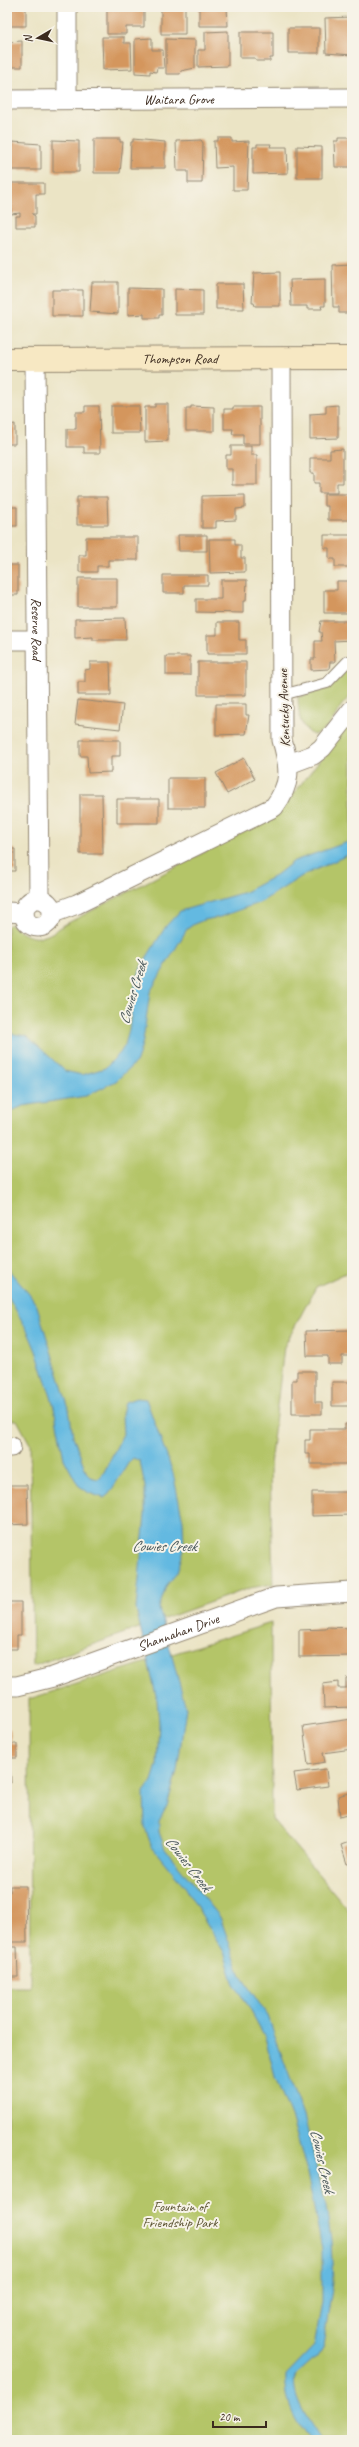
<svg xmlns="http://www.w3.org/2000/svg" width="359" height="2447" viewBox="0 0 359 2447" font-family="Caveat,sans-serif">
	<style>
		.green { fill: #b4c568; stroke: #787843 }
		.water { fill: #64b9e1; stroke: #507280 }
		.building { fill: #d4965d }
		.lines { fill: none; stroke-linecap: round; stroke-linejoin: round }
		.lane-casing { stroke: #938772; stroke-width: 12 }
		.street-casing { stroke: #938772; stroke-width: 21 }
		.secondary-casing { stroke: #938772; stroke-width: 24 }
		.lane { stroke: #fff; stroke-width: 10 }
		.street { stroke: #fff; stroke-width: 19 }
		.secondary { stroke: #f7e8c3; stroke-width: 22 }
		.labels { text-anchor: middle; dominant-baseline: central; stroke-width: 4; stroke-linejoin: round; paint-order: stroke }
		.street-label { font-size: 14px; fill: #3b2a1e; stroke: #f7f3e8 }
		.park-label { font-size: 14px; fill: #595130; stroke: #f7f3e8 }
		.water-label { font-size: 15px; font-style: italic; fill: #475558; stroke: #f7f3e8 }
	</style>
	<rect width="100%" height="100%" fill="#f7f3e8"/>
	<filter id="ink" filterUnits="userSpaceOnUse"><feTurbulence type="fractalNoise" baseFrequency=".025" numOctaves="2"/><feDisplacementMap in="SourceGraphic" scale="8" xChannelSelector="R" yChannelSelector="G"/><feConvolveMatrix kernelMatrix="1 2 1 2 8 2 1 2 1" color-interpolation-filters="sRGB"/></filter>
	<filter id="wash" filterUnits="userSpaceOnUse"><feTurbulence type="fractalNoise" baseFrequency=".012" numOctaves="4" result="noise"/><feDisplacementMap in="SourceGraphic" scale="16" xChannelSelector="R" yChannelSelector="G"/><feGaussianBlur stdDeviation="0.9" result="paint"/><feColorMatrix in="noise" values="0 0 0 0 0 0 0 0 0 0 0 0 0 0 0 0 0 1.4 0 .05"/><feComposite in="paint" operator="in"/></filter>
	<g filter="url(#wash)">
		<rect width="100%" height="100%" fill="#ebe4c5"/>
		<path class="green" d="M352 666V696C334 706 337 728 313 735 298 725 299 714 298 697L330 688 348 668Z
			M352 718V1270L316 1287 284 1347 270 1465 273 1584 250 1588 33 1666 30 1444 17 1420H7V927L10 924C32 942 42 941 64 925L278 814Z
			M271 1623 272 1819 352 1914V2440H7V1987H30L29 1699Z"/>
		<path class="water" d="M352 838V853L302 876 261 902 220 917 204 920 194 924 187 929 150 992 143 1041 137 1061 116 1081 86 1096 23 1106 7 1113V1033L27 1036 65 1071 82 1075 105 1068 120 1053 125 1045 129 1030 135 984 142 965 166 926 180 911 245 892 275 876 294 861 348 842Z
			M7 1268 29 1294 37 1306 69 1409 73 1436 87 1474 90 1477 98 1479 103 1474 123 1434 122 1414 125 1402 136 1398 146 1399 173 1473 183 1521 184 1549 177 1573 166 1586 159 1608 186 1708 177 1771 167 1806 159 1821V1832L165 1849 220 1917 241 1976 267 2015 304 2116 326 2207 331 2240 333 2283 323 2346 317 2356 295 2376C291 2398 310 2422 321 2440H310C294 2421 284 2400 286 2375L314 2346 322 2303V2249L306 2168 292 2119 275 2077 265 2037 242 1995 234 1985 224 1952 186 1889 152 1847 145 1828 144 1792 152 1781 157 1765 159 1722 157 1700 136 1609 145 1515V1487L140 1461 133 1458 129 1462 109 1494 104 1498 89 1493 78 1485 64 1459 53 1403 36 1351 28 1332 7 1294Z"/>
		<g id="blocks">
			<path class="building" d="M7 7H26V26H7Z
				M107 7H144V27H126V34H107Z
				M161 7H185V34H161Z
				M199 7H227L228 26H199Z
				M352 17V55L326 53 325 18Z
				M288 28H319V53H288Z
				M228 31V66L198 67V50H205V32Z
				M240 32H273V58H270V61H256L255 58H240Z
				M102 37H124V43H131L132 69 103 70Z
				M152 38V50H163L164 68H157L156 72 150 71V74L135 73V39Z
				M166 39 195 40V68L181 71 180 74H166Z
				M22 41V67H7V42Z
				M218 138H232V142L249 141 247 190H233V167L215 168 214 141H218Z
				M338 138H352V167H335L334 141H338Z
				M94 139H120V142H123L120 173H94Z
				M133 139 165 142V168H130L131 142H133Z
				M53 140 79 141V172H53Z
				M201 140 203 143 202 183H188V171H177L176 141Z
				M12 142 41 144V170H10Z
				M257 144H271L270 147H287L288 173 253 174V147H257Z
				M297 146 322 147V178H297Z
				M11 183H44V194H36V214H32L35 216V227H16V216H20V213L11 214V202H8Z
				M352 264V313H339V307H333L332 265Z
				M280 272V306H255L254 303H252L254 273Z
				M325 279V306H321L322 309H307V306H291L290 280Z
				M92 282H118V314L90 312Z
				M216 284H243L244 309H216Z
				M128 288 162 289V315H159V318H144V314L128 315Z
				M175 289 203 290V315H175Z
				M52 290H83V316H52Z
				M155 404H168V441L145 442V407H155Z
				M349 404H352V438H349Z
				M338 405V438L310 439V414L326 413V406Z
				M85 406H99L100 453H84V447H67V429H76V412H85Z
				M111 406H139L140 433H111Z
				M191 406 214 407V431H186V408H191Z
				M233 407H260V444H243V434H232L233 429H224V409H233Z
				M7 410H9V425L15 424V444H7Z
				M231 446H251V455H257V485H232V469H226V455H231Z
				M343 449V483H337V493H319V483H314V473H310V458H330V450Z
				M324 494H352V520H328V506H324Z
				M245 495V508L236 509V520L216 521V528H202V496Z
				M77 497H107L108 525H77Z
				M7 507H17V526H7Z
				M178 535H207V551H179Z
				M324 535H352V567H335V559H329V548H324Z
				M86 537H138V560H108V566H97V572H79V555H86Z
				M209 539H235V545H241V558H245V572L210 573Z
				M7 565H18V595H7Z
				M163 575H208V585H184V593H163Z
				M78 578H117V607H78Z
				M221 580H247L246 601H243V613L196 612V599H221Z
				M337 581H352V613H324V590H337Z
				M125 618 126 640H93V637L75 638V619Z
				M321 621H352V640L334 641 335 662H330L329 669 311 670V659H315V641H322L321 632H319Z
				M217 622H239V640H246V654H207V635H217Z
				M166 656H190V675H166Z
				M90 662H110L111 695H78V682H85V670L90 669Z
				M198 662H246V695H198Z
				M78 700 123 705 120 729 75 724Z
				M216 704H246V715H249L246 734 216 735Z
				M80 740H120V756H111V772L88 773 87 756H80Z
				M244 758 255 779 227 794 216 773Z
				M168 778H205V808H168Z
				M80 794H102L103 854H80Z
				M117 799H159V823H117Z
				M7 849H15V871H7Z
				M352 1330V1356H342V1364H328V1356H307L306 1331Z
				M297 1371H315V1402H322V1414H292V1380H297Z
				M332 1382H352V1406H332Z
				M345 1424H352V1464H310V1454H305V1440H310V1429H345Z
				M349 1483H352V1515L312 1516V1492H350Z
				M7 1485H27L28 1524 7 1525Z
				M7 1602H21V1635H17V1649H7Z
				M327 1627 352 1628V1656L299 1657V1630L326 1629Z
				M352 1677V1707L324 1708 323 1684 338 1682V1688H346V1678Z
				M352 1719V1749L323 1753 325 1762 308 1765 303 1726Z
				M7 1729H10L11 1744H17V1758H10L11 1783H7Z
				M326 1769 328 1786 297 1790 294 1773Z
				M352 1792V1814L340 1817 338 1796Z
				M352 1841V1863L347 1864 341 1845Z
				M10 1886H26L27 1942H8L7 1891 10 1892Z
				M7 1944H9V1947H17L18 1977H7Z"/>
		</g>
	</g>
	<g filter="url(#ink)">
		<use href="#blocks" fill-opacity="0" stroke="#938772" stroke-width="1"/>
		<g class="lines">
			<defs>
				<path id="lane" d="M282 695 327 683 348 661 352 660"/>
				<g id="street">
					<path d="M67 7V98"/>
					<path id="s1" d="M7 100 352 98"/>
					<path id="s2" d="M35 359 39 898"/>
					<path d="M7 640H36"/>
					<path d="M289 764 313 755 322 748 352 710"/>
					<circle cx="38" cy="913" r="14"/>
					<path d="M7 912 24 913"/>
					<path d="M53 913 77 904 274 807C292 783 290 768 282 740L281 358"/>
					<path d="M7 1447H11"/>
					<path id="s3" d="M7 1686H17L53 1677 276 1597 352 1592"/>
				</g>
				<g id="secondary">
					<path id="s4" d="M7 359 352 358"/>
				</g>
			</defs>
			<use href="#lane" class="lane-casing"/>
			<use href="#street" class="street-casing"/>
			<use href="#secondary" class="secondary-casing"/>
			<use href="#lane" class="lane"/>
			<use href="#street" class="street"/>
			<use href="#secondary" class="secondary"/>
		</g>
	</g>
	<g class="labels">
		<g class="street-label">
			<text stroke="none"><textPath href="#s1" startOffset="172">Waitara Grove</textPath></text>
			<text stroke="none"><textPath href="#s4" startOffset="173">Thompson Road</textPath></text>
			<text stroke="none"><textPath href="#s2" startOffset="270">Reserve Road</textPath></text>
			<text transform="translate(284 708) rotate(-92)">Kentucky Avenue</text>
			<text stroke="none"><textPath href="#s3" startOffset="180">Shannahan Drive</textPath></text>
		</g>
		<g class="park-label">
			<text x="180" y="2206">Fountain of<tspan x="180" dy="16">Friendship Park</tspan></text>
		</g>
		<g class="water-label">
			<text transform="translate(133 993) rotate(-73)">Cowies Creek</text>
			<text x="164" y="1546">Cowies Creek</text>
			<text transform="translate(188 1864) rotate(52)">Cowies Creek</text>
			<text transform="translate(322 2161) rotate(77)">Cowies Creek</text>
		</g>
	</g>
	<rect width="359" height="2447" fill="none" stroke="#f7f3e8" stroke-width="24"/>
	<g transform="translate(38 38) rotate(261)" stroke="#f7f3e8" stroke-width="3" paint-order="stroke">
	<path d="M0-3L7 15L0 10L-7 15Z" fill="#3b2a1e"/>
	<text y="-6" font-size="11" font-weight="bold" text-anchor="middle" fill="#3b2a1e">N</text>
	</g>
	<path d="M213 2421v6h53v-6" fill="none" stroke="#3b2a1e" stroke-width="2"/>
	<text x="219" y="2421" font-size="12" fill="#3b2a1e" stroke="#f7f3e8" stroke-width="3" paint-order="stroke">20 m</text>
</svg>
